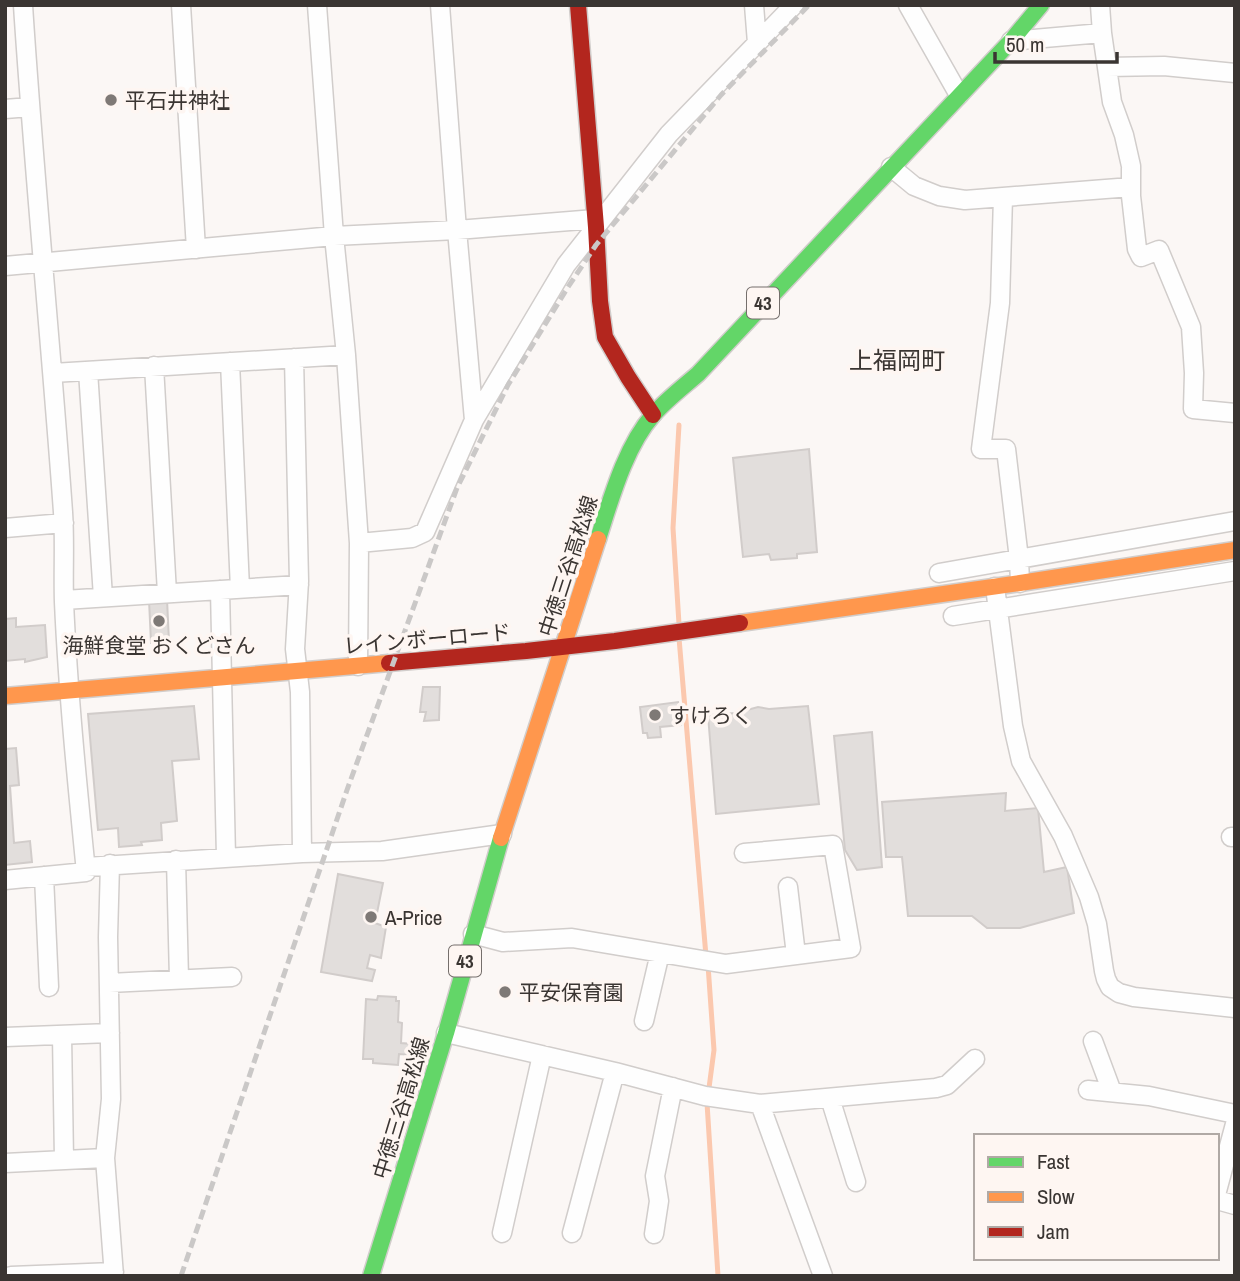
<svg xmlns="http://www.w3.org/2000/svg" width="1240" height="1281" viewBox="0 0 1240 1281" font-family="'Archivo Narrow','Noto Sans JP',sans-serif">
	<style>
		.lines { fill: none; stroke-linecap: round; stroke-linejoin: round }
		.stream { stroke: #fbc8ae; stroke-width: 5 }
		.building { fill: #e2dedc; stroke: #d1ccca; stroke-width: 2 }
		.street-casing { stroke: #d1cdcb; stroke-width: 21 }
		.fast-casing { stroke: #d1cdcb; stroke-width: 19 }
		.slow-casing { stroke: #d1cdcb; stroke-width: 19 }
		.jam-casing { stroke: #d1cdcb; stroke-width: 19 }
		.street { stroke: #fefefe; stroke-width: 18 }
		.fast { stroke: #63d668; stroke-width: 16 }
		.slow { stroke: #ff974d; stroke-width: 16 }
		.jam { stroke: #b3261e; stroke-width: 16 }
		.rail { stroke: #cac8c7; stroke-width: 5; stroke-dasharray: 10 5; stroke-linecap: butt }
		.poi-dot { fill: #7e7976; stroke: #fef6f2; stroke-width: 2.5 }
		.labels { text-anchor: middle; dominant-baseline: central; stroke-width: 7; stroke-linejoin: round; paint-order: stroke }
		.shield { fill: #fef6f2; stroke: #756f6c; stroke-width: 2 }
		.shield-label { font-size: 19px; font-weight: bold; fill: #3a3532 }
		.poi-label { font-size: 21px; fill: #3a3532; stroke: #fef6f2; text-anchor: start }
		.street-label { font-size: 21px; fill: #3a3532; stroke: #fef6f2 }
		.quarter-label { font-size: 24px; fill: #3a3532; stroke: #fef6f2 }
	</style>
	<rect width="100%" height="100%" fill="#fbf7f5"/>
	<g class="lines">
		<path class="stream" d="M679 624 673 528 679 425
			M679 638 706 956
			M708 965 714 1050 707 1103 718 1276"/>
	</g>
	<path class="building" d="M809 449 817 552 797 554V558L771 560 769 554 743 557 733 458Z
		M167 599 169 642 151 643 149 600Z
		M16 618V627L45 625 47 657 25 662V659L5 661V619Z
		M423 687H440L439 720 424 721 426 712H420Z
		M678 702 681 725 660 727 661 737 648 738 647 733H643L640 707Z
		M194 706 199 759 172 761 177 821 161 823 162 840 141 842 142 845 119 847 118 828 98 830 88 714Z
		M808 706 819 804 716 814 708 715 736 713 758 707 769 709Z
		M872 732 882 867 857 870 845 850 834 736Z
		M16 748 19 785 10 786 14 843 30 841 32 862 5 865V749Z
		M1006 793 1005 811 1038 808 1044 872 1067 867 1074 913 1020 928H987L972 916H908L902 857H886L882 802Z
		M338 874 383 883 375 923 386 927 381 958 370 955 367 968 375 970 372 981 321 972Z
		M378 996 396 997V1001H399L398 1022 402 1023 401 1043 412 1044 411 1055 399 1054 398 1065 373 1063V1059H363L366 999 377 1000Z"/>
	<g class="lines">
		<defs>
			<path id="street" d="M181 5 196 249
				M317 5 334 236 346 355 359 543 358 666
				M440 5 457 230 474 420
				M754 5 757 43
				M908 5 959 95
				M1100 5 1102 33 1112 102 1124 135 1131 166V196L1137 249 1141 257 1159 250 1191 327 1194 373 1193 409 1235 413
				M1011 41 1102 33
				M1107 67 1164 66 1235 73
				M5 109 30 107
				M891 167 914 186 939 196 965 200 1131 187
				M1003 197 1000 303 981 449H1006L1019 559 1020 583
				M5 266 334 236 457 230 595 219
				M294 358 299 581 295 649 300 692 302 853
				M230 362 240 589
				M154 366 167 593
				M88 371 103 597
				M53 373 346 355
				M5 528 64 523
				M359 543 412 538 425 532 474 420 566 265 669 134 794 5
				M939 573 1235 521
				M995 587 1013 726 1021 761 1063 836 1089 897 1097 924 1104 971 1106 979 1110 987 1119 993 1134 997 1235 1008
				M220 590 226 857
				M64 600 299 585
				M953 616 1235 571
				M1231 837H1235
				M176 860 179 979
				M110 864 108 937 111 1099 105 1158 114 1276
				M86 867 302 853 382 851 502 834
				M44 876 49 987
				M5 880 86 872C77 782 68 692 64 602 63 572 65 542 63 512 51 343 34 175 23 5
				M788 887 796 955
				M473 934 503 942 572 938 726 964 851 948 833 845 744 853
				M109 983 232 977
				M644 1021 660 953
				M446 1033 615 1072 705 1096 760 1104 936 1088 947 1085 975 1059
				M62 1035 64 1160
				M5 1037 110 1033
				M1093 1041 1112 1092
				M1088 1090 1149 1096 1235 1114
				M830 1098 856 1182
				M760 1104 823 1276
				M5 1163 105 1158
				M1217 1191 1235 1124
				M1217 1200 1235 1205
				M502 1233 542 1055
				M572 1233 615 1072
				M654 1234 659 1201 655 1176 673 1087
				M11 1276 114 1272"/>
			<path id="fast" d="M598 539C611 499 625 447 653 415 666 400 683 387 698 374L1011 41 1041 5
				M371 1276 446 1033 501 838"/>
			<path id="slow" d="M740 623 1020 583 1235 550
				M5 696 389 663
				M501 838 598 539"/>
			<path id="jam" d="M578 5 596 227 600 301 605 337 628 377 653 415
				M389 663 526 651 615 641 740 623"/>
		</defs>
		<use href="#street" class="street-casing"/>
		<use href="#fast" class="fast-casing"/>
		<use href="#slow" class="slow-casing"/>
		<use href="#jam" class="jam-casing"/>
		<use href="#street" class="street"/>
		<use href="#fast" class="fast"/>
		<use href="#slow" class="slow"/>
		<use href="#jam" class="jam"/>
		<path class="rail" d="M181 1276 347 790 457 488 508 385 568 287 596 245 721 95 809 5"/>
	</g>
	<g class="poi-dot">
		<circle cx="111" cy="100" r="7"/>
		<circle cx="159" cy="621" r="7"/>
		<circle cx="655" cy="715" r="7"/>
		<circle cx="371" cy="917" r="7"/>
		<circle cx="505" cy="992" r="7"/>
	</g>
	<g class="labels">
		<g class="shield">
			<rect x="747" y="287.5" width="32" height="31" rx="5"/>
			<rect x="449" y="945.5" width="32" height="31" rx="5"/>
		</g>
		<g class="shield-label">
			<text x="763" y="303">43</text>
			<text x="465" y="961">43</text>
		</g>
		<g class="poi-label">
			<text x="125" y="100">平石井神社</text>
			<text x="159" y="645" text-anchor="middle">海鮮食堂 おくどさん</text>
			<text x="669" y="715">すけろく</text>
			<text x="385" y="917">A-Price</text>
			<text x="519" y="992">平安保育園</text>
		</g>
		<g class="street-label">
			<text transform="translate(568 566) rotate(-72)">中徳三谷高松線</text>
			<text transform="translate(427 639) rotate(-5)">レインボーロード</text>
			<text transform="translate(401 1108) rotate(-73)">中徳三谷高松線</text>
		</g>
		<g class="quarter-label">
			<text x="897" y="360">上福岡町</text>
		</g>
	</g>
	<rect width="1240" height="1281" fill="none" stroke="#3a3532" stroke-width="14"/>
	<rect x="974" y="1134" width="245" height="126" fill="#fef6f2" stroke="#b0a9a5" stroke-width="2"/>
	<rect x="988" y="1157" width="35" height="10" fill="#63d668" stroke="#b0a9a5" stroke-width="2"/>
	<text x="1037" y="1169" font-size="21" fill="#3a3532">Fast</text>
	<rect x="988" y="1192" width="35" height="10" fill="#ff974d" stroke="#b0a9a5" stroke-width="2"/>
	<text x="1037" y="1204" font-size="21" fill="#3a3532">Slow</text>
	<rect x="988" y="1227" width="35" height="10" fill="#b3261e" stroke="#b0a9a5" stroke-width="2"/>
	<text x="1037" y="1239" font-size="21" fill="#3a3532">Jam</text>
	<path d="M995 52v10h122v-10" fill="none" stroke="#3a3532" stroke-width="3.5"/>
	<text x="1006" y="52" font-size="21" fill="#3a3532" stroke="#fef6f2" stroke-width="5" paint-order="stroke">50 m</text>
</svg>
